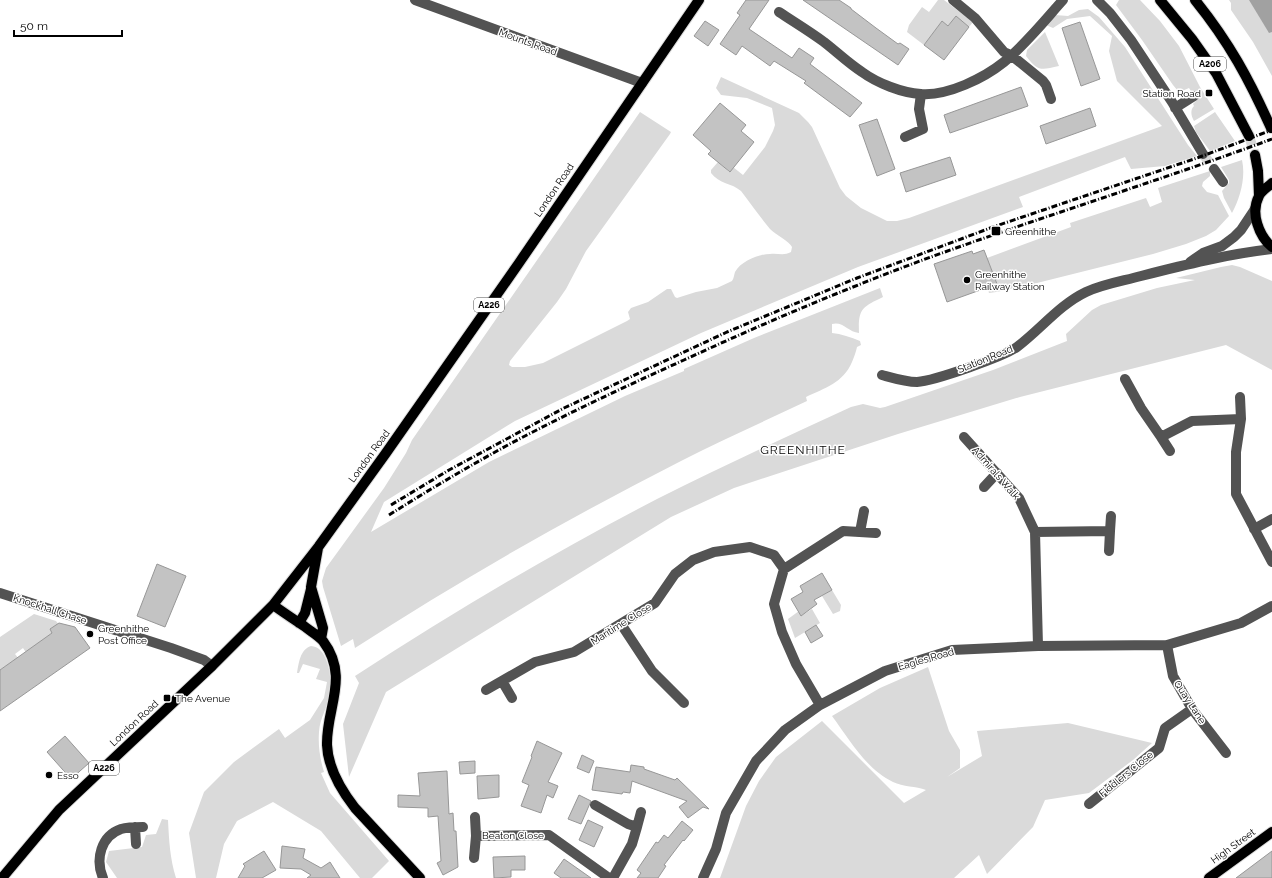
<svg xmlns="http://www.w3.org/2000/svg" width="1272" height="878" viewBox="0 0 1272 878" font-family="Raleway,sans-serif">
	<style>
		.green { fill: #dadada }
		.water { fill: #a1a1a1 }
		.building { fill: #c3c3c3; stroke: #979797 }
		.lines { fill: none; stroke-linecap: round; stroke-linejoin: round }
		.minor-tunnel { stroke: #d9d9d9; stroke-width: 10; stroke-dasharray: 10 5; stroke-linecap: butt }
		.major-tunnel { stroke: #d9d9d9; stroke-width: 10; stroke-dasharray: 10 5; stroke-linecap: butt }
		.major-casing { stroke: #dbdbdb; stroke-width: 12 }
		.minor { stroke: #535353; stroke-width: 10 }
		.major { stroke: #000; stroke-width: 10 }
		.rail { stroke: #000; stroke-width: 3; stroke-dasharray: 6 2 1 2; stroke-linecap: butt }
		.poi-dot { fill: #000; stroke: #fff; stroke-width: 1.5 }
		.labels { text-anchor: middle; dominant-baseline: central; stroke-width: 3; stroke-linejoin: round; paint-order: stroke }
		.shield { fill: #fff; stroke: #4c4c4c; stroke-width: 1 }
		.shield-label { font-size: 9px; font-weight: bold; fill: #000 }
		.street-label { font-size: 10px; fill: #000; stroke: #fff }
		.poi-label { font-size: 10px; fill: #000; stroke: #fff; text-anchor: start }
		.quarter-label { font-size: 12px; letter-spacing: 1px; fill: #000; stroke: #fff }
	</style>
	<rect width="100%" height="100%" fill="#fff"/>
	<path class="green" d="M938 0H944L973 22 969 27 956 17 948 26 942 21 924 45 907 32 909 25 922 7 929 12Z
		M1119 0H1140L1160 21 1179 46 1200 87 1214 109 1194 121C1191 116 1190 110 1194 106L1193 104 1197 100 1189 88 1182 91H1178L1173 85 1142 40 1116 5Z
		M1229 0H1272V76L1253 42 1231 10V3Z
		M1088 9 1099 17 1125 47 1188 145 1197 156 1165 166 1131 169 1125 157 1019 197 1023 207 858 267 701 333 515 421 384 502 371 532 489 462 625 396 684 371V369L754 338 880 288 883 297C862 307 858 309 859 333 848 332 843 321 832 324V333C841 334 851 337 860 341L861 345 857 347C856 352 854 357 852 362 843 383 825 388 806 397L807 401C765 421 722 440 681 461 569 518 460 580 355 648L353 639 341 646 323 587 322 581 326 568 384 488 406 453 412 440 640 112 671 132 670 134 586 251 566 289 557 302 510 361 509 365 512 367H525L543 363 627 321 630 319 628 312 631 308 648 302 667 289H671L675 297 677 298 696 292 717 288 732 281C734 278 734 275 735 272 741 261 759 254 770 254 778 253 784 256 791 252L792 247C789 241 776 235 770 229 760 217 751 204 741 191 732 183 719 184 711 173V170L718 162 729 172 733 167 743 175 765 147 773 131 775 125 772 108 747 98 721 95 716 88 721 77 799 113 808 122 812 127 840 188 846 196 861 208 887 221H897L909 218 1162 126 1117 81 1109 51 1112 36 1090 16 1067 19 1053 28 1046 25 1055 15 1068 16 1079 10Z
		M1045 32 1059 66C1041 70 1038 72 1026 56L1027 50Z
		M1215 112 1235 141 1210 151 1196 132 1194 126Z
		M1242 160C1246 178 1240 198 1232 213L1224 198 1222 191 1229 183V180L1221 167Z
		M1210 171V176L1203 182 1202 186 1207 192 1218 195 1229 216 1216 230 1206 236 1186 244 1153 254 1025 286C1013 288 1001 292 989 293L988 290 997 284 987 258 1071 227 1070 223 1146 198 1150 207 1162 202 1158 188Z
		M1232 265 1240 267 1272 281V370L1226 345 1020 397 898 434 734 488 671 517 386 692 349 777 343 724 359 683 355 676C453 612 553 553 657 499 721 467 786 437 851 407L863 404 880 408 885 407 993 370 1067 341 1066 334 1092 310 1101 305 1157 288 1195 280 1176 278 1221 267Z
		M832 590 841 605 840 611 833 614 822 596Z
		M812 609 820 623 795 638 788 619 799 611 801 616Z
		M34 614 56 621 71 641 55 626 50 629 52 633 27 654 23 648 15 654 19 659 8 666 7 665 0 670V637Z
		M311 646C329 647 332 680 330 693 328 707 320 717 319 732 318 746 320 759 324 772L321 773 330 793 389 861 372 878H360L321 831 273 802 237 821 224 844 216 878H196L189 833 204 792 234 762 279 729 285 738 310 720 324 698 327 682 316 679 320 669 303 664 299 673H297C299 662 300 650 311 646Z
		M928 667 949 731 960 750V768L947 777 982 756 977 731 1068 723 1152 743 1133 760 1089 793 1045 800 1033 827 987 874 979 855 954 878H720L746 806 759 781 776 757 822 721 904 803 926 790C916 786 903 787 893 782 866 769 849 739 832 716L880 688Z
		M162 819 168 820C169 840 170 859 176 878H117L106 862 109 851 142 847 146 835 156 834Z"/>
	<path class="water" d="M1249 0H1272V32L1269 33Z"/>
	<path class="building" d="M746 0H769L749 29 792 58 799 48 814 58 810 64 862 103 850 117 804 83 806 81 774 61 770 66 742 46 736 55 720 44 740 15 737 13Z
		M803 0H839L851 8V9L876 28 898 44 900 43 909 49 898 65Z
		M956 16 969 27 944 60 924 45 942 21 948 26Z
		M705 21 719 30 708 46 694 36Z
		M1080 22 1100 79 1081 86 1062 28Z
		M1021 87 1028 106 950 133 944 115Z
		M720 103 746 125 741 131 754 142 730 172 708 154 711 151 693 135Z
		M1090 108 1096 126 1046 144 1040 126Z
		M877 119 895 169 877 176 859 125Z
		M950 157 956 175 906 192 900 173Z
		M984 250 997 284 947 302 934 264 972 251 973 254Z
		M157 564 186 576 165 627 137 616Z
		M822 573 832 590 814 600 817 604 801 616 791 599 803 592 800 586Z
		M59 623 75 627 90 648 0 711V670L52 633 50 629Z
		M816 625 823 636 811 643 805 632Z
		M65 736 89 763 71 779 47 752Z
		M537 741 562 753 548 782 558 786 553 798 547 795 541 813 521 806 529 785 522 782 532 757 531 756Z
		M582 755 594 761 589 773 577 768Z
		M475 761V773L460 774 459 762Z
		M631 765 644 767V769L675 780 677 778 709 809 703 807 688 818 679 807 687 801 632 781 630 793 623 792 622 794 592 790 596 767 630 772Z
		M447 771 449 814 453 813 454 831H456L458 867 443 875 437 863 441 861 438 816 428 817V808L398 807V795L420 796 418 773Z
		M499 775V797L478 799 477 776Z
		M579 795 591 801 581 824 568 819Z
		M588 820 603 827 594 847 579 840Z
		M682 821 693 830 684 841 683 840 664 865 666 866 658 878H637L641 873 637 870 656 842 658 843 664 835 668 838Z
		M282 846 305 849 303 858 321 868 330 862 340 878H307L311 875 301 869 280 868Z
		M264 851 276 870 262 878H238L245 866 243 864Z
		M1272 851V878H1236Z
		M525 856V870H511V877L494 878 493 857Z
		M564 859 591 878H561L554 873Z"/>
	<g class="lines">
		<path class="minor-tunnel" d="M1203 154 1214 169"/>
		<path class="major-tunnel" d="M1249 136 1255 155"/>
		<defs>
			<path id="major" d="M1160 0 1192 39 1216 73 1249 136
				M1195 0C1229 42 1249 79 1271 128
				M1255 155 1258 171 1259 196
				M1272 183C1268 187 1261 191 1259 196 1250 213 1259 236 1272 247
				M318 548 311 587 323 628 321 639
				M273 605C283 612 293 619 304 626 310 631 318 635 323 641 350 677 326 708 327 745 328 769 341 790 355 808L420 878
				M299 623 305 613 311 589
				M2 878 59 810 212 666 273 605 319 546 386 453 519 263 699 0
				M1209 878 1272 832"/>
		</defs>
		<use href="#major" class="major-casing"/>
		<path class="minor" d="M415 0 642 83
			M953 0 975 18 1004 52 1011 55 1043 81 1046 85 1051 99
			M1097 0 1110 13 1131 40 1172 102 1203 154
			M779 12C794 22 809 31 824 42 837 52 848 63 862 72 877 83 902 93 921 94 948 96 984 78 1004 62 1025 45 1045 20 1063 0
			M1175 108 1194 96
			M905 137 923 129 919 109 921 94
			M1214 169 1223 182
			M1190 262 1203 253 1222 246 1234 237 1241 230 1255 209
			M882 375C893 378 906 382 917 382 934 381 1005 356 1017 347 1041 329 1059 305 1086 292 1103 284 1123 281 1141 276 1184 265 1228 254 1272 249
			M1125 379 1141 408 1161 437 1192 421 1241 419 1236 452V494L1272 562
			M1240 397 1241 419
			M964 437 1019 498 1035 532 1038 646
			M1161 437 1170 451
			M984 487 997 473
			M1254 529 1272 519
			M1110 531 1111 516
			M860 532 864 511
			M1035 532 1110 531 1109 551
			M0 593 171 648 204 660 212 666
			M621 624 652 671 684 703
			M1167 645 1173 676 1192 709 1226 753
			M502 681 512 698
			M486 690 535 662 574 652 655 603 675 574 693 560 714 552 750 547 774 555 784 569
			M820 705 796 664 782 632 774 604 784 569 843 531 876 533
			M1089 804 1159 748 1165 728 1192 709
			M595 805 628 824 637 827 632 844 613 878
			M135 827 136 844
			M637 827 641 812
			M476 836 549 835 609 878
			M474 858 476 836 475 817
			M103 878C95 859 101 836 121 829 128 827 136 827 143 827
			M703 878 716 849 726 813 756 761 785 730 820 705 885 671 952 650 1038 646 1167 645 1241 623 1272 606"/>
		<use href="#major" class="major"/>
		<path class="rail" d="M391 505 449 470 564 408 727 332 857 278 993 227 1197 158 1272 130
			M389 515C427 491 466 468 506 446 564 415 624 387 684 360 762 324 840 291 920 261 1037 218 1156 182 1272 139"/>
	</g>
	<g class="poi-dot">
		<rect x="1205" y="89" width="8" height="8" rx="2"/>
		<rect x="991" y="226" width="10" height="10" rx="2"/>
		<circle cx="967" cy="280" r="4"/>
		<circle cx="90" cy="634" r="4"/>
		<rect x="163" y="694" width="8" height="8" rx="2"/>
		<circle cx="49" cy="775" r="4"/>
	</g>
	<g class="labels">
		<g class="shield">
			<rect x="1194" y="57" width="32" height="14" rx="3"/>
			<rect x="474" y="298" width="30" height="14" rx="3"/>
			<rect x="89" y="761" width="30" height="14" rx="3"/>
		</g>
		<g class="shield-label">
			<text x="1210" y="64">A206</text>
			<text x="489" y="305">A226</text>
			<text x="104" y="768">A226</text>
		</g>
		<g class="street-label">
			<text transform="translate(528 42) rotate(20)">Mounts Road</text>
			<text transform="translate(554 190) rotate(-56)">London Road</text>
			<text transform="translate(985 359) rotate(-22)">Station Road</text>
			<text transform="translate(369 456) rotate(-54)">London Road</text>
			<text transform="translate(996 473) rotate(49)">Admirals Walk</text>
			<text transform="translate(50 609) rotate(18)">Knockhall Chase</text>
			<text transform="translate(621 624) rotate(-32)">Maritime Close</text>
			<text transform="translate(926 659) rotate(-16)">Eagles Road</text>
			<text transform="translate(1190 702) rotate(57)">Quay Lane</text>
			<text transform="translate(134 723) rotate(-43)">London Road</text>
			<text transform="translate(1126 774) rotate(-39)">Fiddlers Close</text>
			<text x="513" y="835">Beaton Close</text>
			<text transform="translate(1233 846) rotate(-36)">High Street</text>
		</g>
		<g class="poi-label">
			<text x="1201" y="93" text-anchor="end">Station Road</text>
			<text x="1005" y="231">Greenhithe</text>
			<text x="975" y="274">Greenhithe<tspan x="975" dy="12">Railway Station</tspan></text>
			<text x="98" y="628">Greenhithe<tspan x="98" dy="12">Post Office</tspan></text>
			<text x="175" y="698">The Avenue</text>
			<text x="57" y="775">Esso</text>
		</g>
		<g class="quarter-label">
			<text x="803" y="450">GREENHITHE</text>
		</g>
	</g>
	<path d="M14 30v6h108v-6" fill="none" stroke="#000000" stroke-width="2"/>
	<text x="20" y="30" font-size="12" fill="#000000" stroke="#ffffff" stroke-width="3" paint-order="stroke">50 m</text>
</svg>
